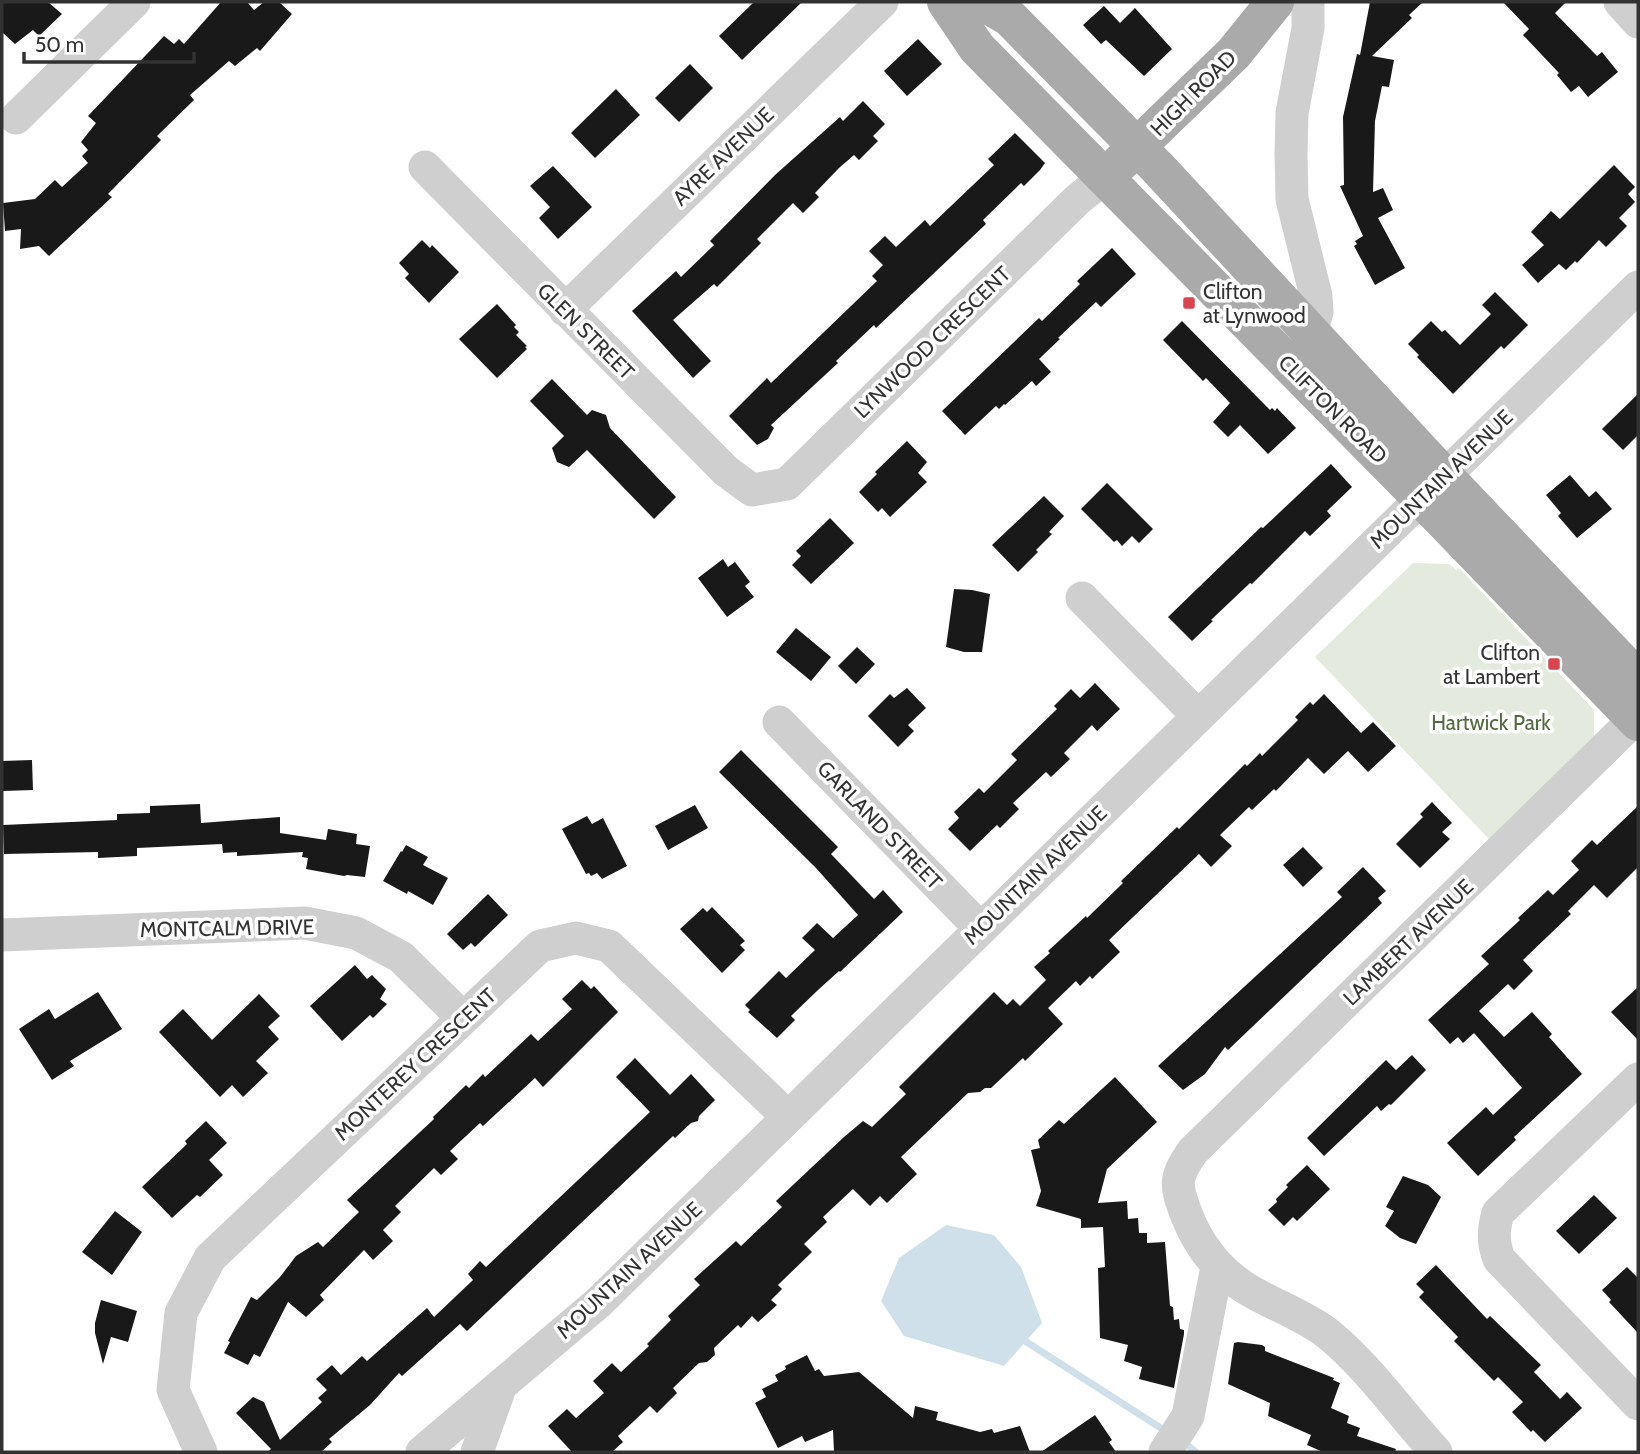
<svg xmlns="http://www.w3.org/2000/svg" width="1640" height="1454" viewBox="0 0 1640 1454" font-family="Cabin,sans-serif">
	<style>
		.green { fill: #e5eade }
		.water { fill: #d0e0eb }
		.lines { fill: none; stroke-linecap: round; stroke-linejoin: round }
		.stream { stroke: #d0e0eb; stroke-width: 7 }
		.building { fill: #191919 }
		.minor { stroke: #cfcfcf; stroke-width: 33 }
		.major { stroke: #aaa; stroke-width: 38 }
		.poi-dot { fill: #d74552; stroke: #fff; stroke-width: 2.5 }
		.labels { text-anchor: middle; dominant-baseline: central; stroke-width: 7; stroke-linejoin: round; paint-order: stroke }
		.street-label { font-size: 21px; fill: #323232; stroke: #fff }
		.poi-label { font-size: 21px; fill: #323232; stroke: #fff; text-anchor: start }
		.park-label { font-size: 21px; fill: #556a42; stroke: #fff }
	</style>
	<rect width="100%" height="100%" fill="#fff"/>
	<path class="green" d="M1413 563 1449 564 1456 570 1459 568 1594 710V739L1489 839 1315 657Z"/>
	<path class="water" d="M946 1225 994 1235 1021 1267 1042 1323 1004 1366 904 1336 881 1301 899 1258Z"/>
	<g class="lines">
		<path class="stream" d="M1025 1341 1167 1432
			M1183 1442 1196 1452"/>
	</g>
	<path class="building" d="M2 2H48L62 14 39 36 33 30 15 44 2 32Z
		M221 2H247L254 10 264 2H279L292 14 260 51 257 48 235 66 229 61 190 95 194 100 157 136 161 140 108 194 112 197 49 256 39 246 20 249 21 229 5 231 3 203 35 199 55 180 62 187 88 163 82 156 88 150 81 142 96 123 88 116 164 36 174 44 179 39 184 44Z
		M754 2H802L742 60 719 36Z
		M1370 2H1423L1409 15 1412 18 1372 56 1394 60 1389 87 1382 86 1375 121 1373 192 1383 188 1393 210 1378 218 1405 268 1375 285 1354 246 1357 244 1355 241 1363 236 1340 186 1344 185 1343 117 1357 54 1360 55Z
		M1503 2H1566L1555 13 1597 56 1602 52 1618 72 1588 97 1579 86 1571 92 1557 75 1559 73 1523 35 1529 29Z
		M1104 6 1120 23 1135 8 1172 49 1144 76 1106 40 1101 44 1083 25Z
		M918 39 942 64 907 96 884 71Z
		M690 64 713 88 679 122 655 98Z
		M616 89 640 115 595 158 571 133Z
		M863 101 885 124 873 136 878 141 859 160 854 155 839 168 815 193 819 197 803 213 793 203 757 239 761 243 717 287 714 284 673 320 711 361 693 378 632 311 676 271 681 277 714 245 710 241 775 175 840 117 843 121Z
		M1015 133 1045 163 1040 170 1024 186 1021 183 983 220 986 224 876 328 874 325 836 361 838 363 771 425 774 428 768 439 757 445 729 416 767 378 771 383 877 281 872 276 883 265 869 251 885 236 896 247 925 220 930 226 994 165 988 159Z
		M1614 165 1635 187 1628 194 1635 202 1619 218 1627 226 1606 247 1599 240 1577 263 1575 261 1566 270 1559 264 1538 283 1522 265 1544 245 1531 232 1551 211 1560 219Z
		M553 166 592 207 558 239 539 218 550 207 530 186Z
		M422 240 430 248 432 245 459 272 429 303 405 278 409 274 399 263Z
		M1112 248 1136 274 1101 307 1096 302 1058 338 1060 339 1039 359 1051 372 1036 386 1032 381 1005 405 1004 404 999 409 996 406 965 435 942 411 1039 318 1042 321 1080 284 1077 281Z
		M1495 292 1528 325 1504 349 1501 346 1453 394 1417 357 1419 355 1408 344 1431 321 1442 332 1445 330 1460 345 1491 314 1482 305Z
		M497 304 516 325 514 327 519 332 516 335 527 346 525 347 527 349 497 378 459 339Z
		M1182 321 1270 410 1272 408 1275 411 1277 408 1296 428 1268 454 1240 425 1228 437 1213 422 1230 403 1206 378 1203 381 1163 340Z
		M552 379 587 415 592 410 606 415 610 428 676 497 654 519 587 450 569 467 557 462 552 448 564 436 530 401Z
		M1638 394V435L1623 450 1602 429Z
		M907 441 927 462 918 473 927 482 890 517 882 508 878 512 859 492 877 474 875 472Z
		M1331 464 1352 487 1327 511 1331 516 1310 536 1305 531 1252 584 1250 583 1211 620 1213 621 1192 641 1168 617 1261 527 1263 528Z
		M1570 475 1589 497 1596 491 1612 509 1577 538 1558 516 1561 513 1546 495Z
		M1107 483 1153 529 1139 543 1132 536 1122 546 1117 540 1114 542 1081 509Z
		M1044 496 1064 516 1049 532 1052 534 1036 550 1038 552 1018 572 992 545Z
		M830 518 854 543 811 584 792 565 801 556 796 551Z
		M723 559 728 567 735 562 750 582 745 586 754 597 727 617 698 578Z
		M954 589 972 590 990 594 982 652H964L946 647Z
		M796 628 831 657 811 681 776 652Z
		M857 647 875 664 856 684 838 666Z
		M1095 683 1120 709 1097 731 1092 725 1064 753 1070 759 1051 777 1046 772 1013 803 1019 809 1000 828 997 825 970 851 948 829 959 818 954 812 979 788 984 793 1017 760 1011 754 1057 709 1054 706 1071 689 1080 698Z
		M907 688 926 708 908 725 914 731 898 747 868 716 890 694 894 698Z
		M1324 694 1361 733 1373 722 1396 746 1368 772 1348 751 1324 774 1308 758 1276 791 1274 789 1252 810 1249 807 1220 835 1232 846 1211 867 1199 854 1109 940 1120 952 1092 979 1090 976 1080 986 1076 981 1048 1008 1063 1024 1025 1061 1023 1058 991 1088H985L980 1092 968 1093 901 1157 917 1174 887 1203 880 1196 870 1206 853 1189 823 1217 827 1222 804 1244 812 1252 778 1285 782 1289 771 1300 777 1305 758 1322 752 1316 741 1328 738 1325 714 1348 715 1355 707 1362 699 1363 673 1388 677 1393 657 1413 650 1406 618 1436 623 1442 612 1452H572L548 1426 567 1409 576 1418 604 1393 593 1381 612 1363 621 1372 649 1346 647 1344 671 1320 668 1316 700 1285 694 1279 736 1241 741 1246 782 1207 776 1201 844 1137 863 1121 872 1127 906 1094 899 1087 994 992 1007 1005 1013 999 1020 1006 1046 980 1034 967 1050 953 1048 951 1086 916 1087 918 1123 883 1121 881 1177 827 1179 829 1245 764 1247 766 1260 753 1262 756 1298 720 1295 717 1310 702 1313 705Z
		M741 750 838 847 831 854 874 899 883 890 903 912 840 972 839 971 818 990 791 1016 795 1020 777 1038 748 1012 750 1010 745 1005 779 971 786 978 815 950 802 938 817 923 833 938 858 915 816 868 719 772Z
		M32 760 33 790 3 791 2 761Z
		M1432 802 1452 823 1442 832 1450 839 1420 868 1396 844 1423 817 1420 814Z
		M200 804 201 823 280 817V833L326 840 328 829 357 834 356 844 370 846 365 877 347 875 344 876 306 869 308 858 302 857 303 852 237 856V852L223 853 222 844 137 848V856L98 858V852L4 854 3 825 117 820V814L150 813V806Z
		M695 805 708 828 668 850 655 826Z
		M1638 806V867L1607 898 1594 885 1568 911 1571 914 1523 960 1533 971 1514 990 1508 984 1479 1011 1504 1037 1532 1012 1552 1034 1549 1037 1582 1074 1514 1137 1516 1140 1478 1176 1447 1143 1486 1107 1493 1115 1522 1088 1474 1033 1463 1043 1458 1037 1450 1044 1428 1020 1489 964 1481 956 1520 920 1518 918 1548 890 1553 895 1579 870 1571 861 1592 840 1597 845Z
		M587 816 592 824 603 818 627 866 602 879 597 873 591 876 589 873 586 874 562 829Z
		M406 845 428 857 423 865 448 878 433 905 408 891 407 894 383 881 401 851 402 852Z
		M1303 847 1323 868 1303 887 1283 865Z
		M1363 867 1386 891 1378 898 1382 903 1228 1050 1225 1047 1205 1074 1183 1090 1158 1066 1342 897 1337 892Z
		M488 894 508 915 475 947 471 943 463 950 447 934Z
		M712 907 745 941 740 945 745 950 722 973 680 929 703 908 707 912Z
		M355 965 367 979 372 975 386 989 380 999 387 1004 373 1018 370 1015 342 1041 310 1006Z
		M582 980 591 989 594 986 618 1012 543 1087 535 1078 483 1126 480 1123 450 1151 458 1159 441 1175 434 1168 395 1206 401 1212 383 1230 393 1241 373 1260 364 1250 320 1295 324 1300 306 1317 288 1302 260 1357 254 1354 248 1365 224 1353 230 1342 228 1341 251 1297 257 1300 280 1277 296 1256 318 1242 323 1247 359 1212 347 1200 434 1119 433 1117 466 1085 469 1088 483 1074 485 1077 531 1034 538 1041 572 1009 562 999Z
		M1638 987V1040L1611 1012Z
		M98 992 122 1029 70 1061 74 1066 52 1080 19 1029 49 1009 55 1019Z
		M259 994 280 1016 268 1027 279 1039 256 1061 268 1073 243 1097 232 1085 220 1097 159 1032 183 1009 212 1040Z
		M1412 1055 1426 1070 1391 1105 1389 1104 1381 1111 1377 1106 1324 1156 1307 1138 1386 1060 1396 1070Z
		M635 1058 670 1095 691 1074 715 1100 699 1116 698 1121 691 1123 675 1138 673 1136 467 1331 460 1324 402 1376 399 1373 370 1405 329 1439 332 1442 321 1452H268L271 1449 236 1413 253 1397 264 1402 280 1440 322 1402 318 1398 327 1390 316 1379 332 1365 341 1375 362 1356 367 1361 427 1308 434 1317 473 1280 468 1274 480 1261 486 1267 650 1112 616 1077Z
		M1115 1077 1157 1122 1107 1169 1098 1203 1127 1201 1128 1219 1138 1218 1139 1233H1147V1243L1165 1242 1170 1306 1173 1307 1174 1320 1179 1319 1180 1329 1184 1330V1334L1174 1388 1139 1379 1142 1367 1124 1361 1128 1345 1100 1338 1098 1268 1105 1267 1103 1227 1081 1228V1219L1036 1206 1041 1191 1031 1150 1040 1148 1038 1140 1059 1120 1064 1124Z
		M206 1121 227 1143 209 1160 223 1175 200 1197 197 1195 172 1218 142 1187 187 1144 185 1141Z
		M1307 1165 1330 1189 1297 1221 1293 1217 1284 1226 1268 1210 1277 1202 1276 1199 1288 1187 1286 1185Z
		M1403 1176 1428 1185 1441 1197 1416 1244 1400 1238 1385 1226 1394 1211 1386 1207Z
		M1594 1195 1617 1218 1579 1254 1556 1231Z
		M115 1211 142 1232 112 1275 82 1252Z
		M1436 1265 1487 1319 1490 1316 1541 1365 1534 1372 1560 1399 1567 1392 1582 1408 1545 1442 1533 1430 1531 1432 1512 1412 1523 1402 1498 1377 1494 1381 1454 1341 1458 1337 1419 1297 1424 1292 1416 1284Z
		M1627 1267 1638 1278V1333L1609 1302 1611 1300 1602 1290Z
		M101 1300 137 1311 128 1342 111 1337 103 1364 95 1333V1323Z
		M1238 1342 1262 1345 1265 1347V1351L1334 1378 1333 1380 1340 1383 1331 1408 1349 1416 1347 1423 1360 1428 1357 1436 1396 1449 1395 1452H1323L1307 1445 1311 1435 1268 1416 1270 1403 1228 1384 1234 1343Z
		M807 1355 815 1371 819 1369 824 1376 859 1372 913 1418 915 1406 938 1412 936 1420 980 1432 992 1429 994 1433 1020 1426 1030 1452H834L833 1430 805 1442 802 1436 778 1448 755 1403 766 1397 762 1389 778 1381 775 1375 786 1369 785 1366Z
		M1095 1415 1112 1440 1109 1442 1116 1452H1041Z"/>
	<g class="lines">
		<path class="minor" d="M1308 2V28L1292 113 1291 154 1292 199 1316 296 1317 312 1311 334
			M1620 2 1638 22
			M16 118 134 2
			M425 167 726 471 752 490 787 484 1077 200 1104 178
			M565 310 882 2
			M1082 598 1198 716
			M779 722 980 928
			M2 935 305 923 356 933 401 957 463 1018
			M1638 1079 1498 1213C1493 1230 1493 1243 1499 1259L1638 1404
			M201 1452 173 1390 181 1313 210 1258 540 946 576 938 609 946 788 1117
			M422 1452 598 1303 1638 287
			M477 1452 501 1385
			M1165 1452 1188 1416 1217 1267
			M1436 1452C1400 1413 1369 1367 1327 1333 1302 1314 1273 1305 1247 1289 1219 1272 1199 1246 1187 1216 1175 1185 1174 1178 1193 1151L1638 716"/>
		<path class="major" d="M946 2 977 48 1421 498 1638 722
			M983 2 1010 18 1157 167 1444 476 1638 679
			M1119 164 1234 53 1275 2"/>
	</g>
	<g class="poi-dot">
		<rect x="1182" y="296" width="14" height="14" rx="3.5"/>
		<rect x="1547" y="657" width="14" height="14" rx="3.5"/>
	</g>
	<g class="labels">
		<g class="street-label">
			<text transform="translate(1193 93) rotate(-45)">HIGH ROAD</text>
			<text transform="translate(723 156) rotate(-44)">AYRE AVENUE</text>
			<text transform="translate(586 331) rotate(45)">GLEN STREET</text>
			<text transform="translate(932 342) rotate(-44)">LYNWOOD CRESCENT</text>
			<text transform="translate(1333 409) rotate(45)">CLIFTON ROAD</text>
			<text transform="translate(1441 479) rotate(-44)">MOUNTAIN AVENUE</text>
			<text transform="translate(880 825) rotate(46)">GARLAND STREET</text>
			<text transform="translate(1035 875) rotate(-44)">MOUNTAIN AVENUE</text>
			<text transform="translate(227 928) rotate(-1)">MONTCALM DRIVE</text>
			<text transform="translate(1408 942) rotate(-44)">LAMBERT AVENUE</text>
			<text transform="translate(415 1064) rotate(-43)">MONTEREY CRESCENT</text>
			<text transform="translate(629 1270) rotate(-43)">MOUNTAIN AVENUE</text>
		</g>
		<g class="poi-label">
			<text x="1203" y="291">Clifton<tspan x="1203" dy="24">at Lynwood</tspan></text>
			<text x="1540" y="652" text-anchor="end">Clifton<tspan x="1540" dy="24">at Lambert</tspan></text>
		</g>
		<g class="park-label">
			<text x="1491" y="722">Hartwick Park</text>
		</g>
	</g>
	<rect width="1640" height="1454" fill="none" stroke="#323232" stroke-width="7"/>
	<path d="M24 52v10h170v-10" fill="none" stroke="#323232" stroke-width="3.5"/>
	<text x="35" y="52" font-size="21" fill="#323232" stroke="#ffffff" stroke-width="5" paint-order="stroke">50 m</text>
</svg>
